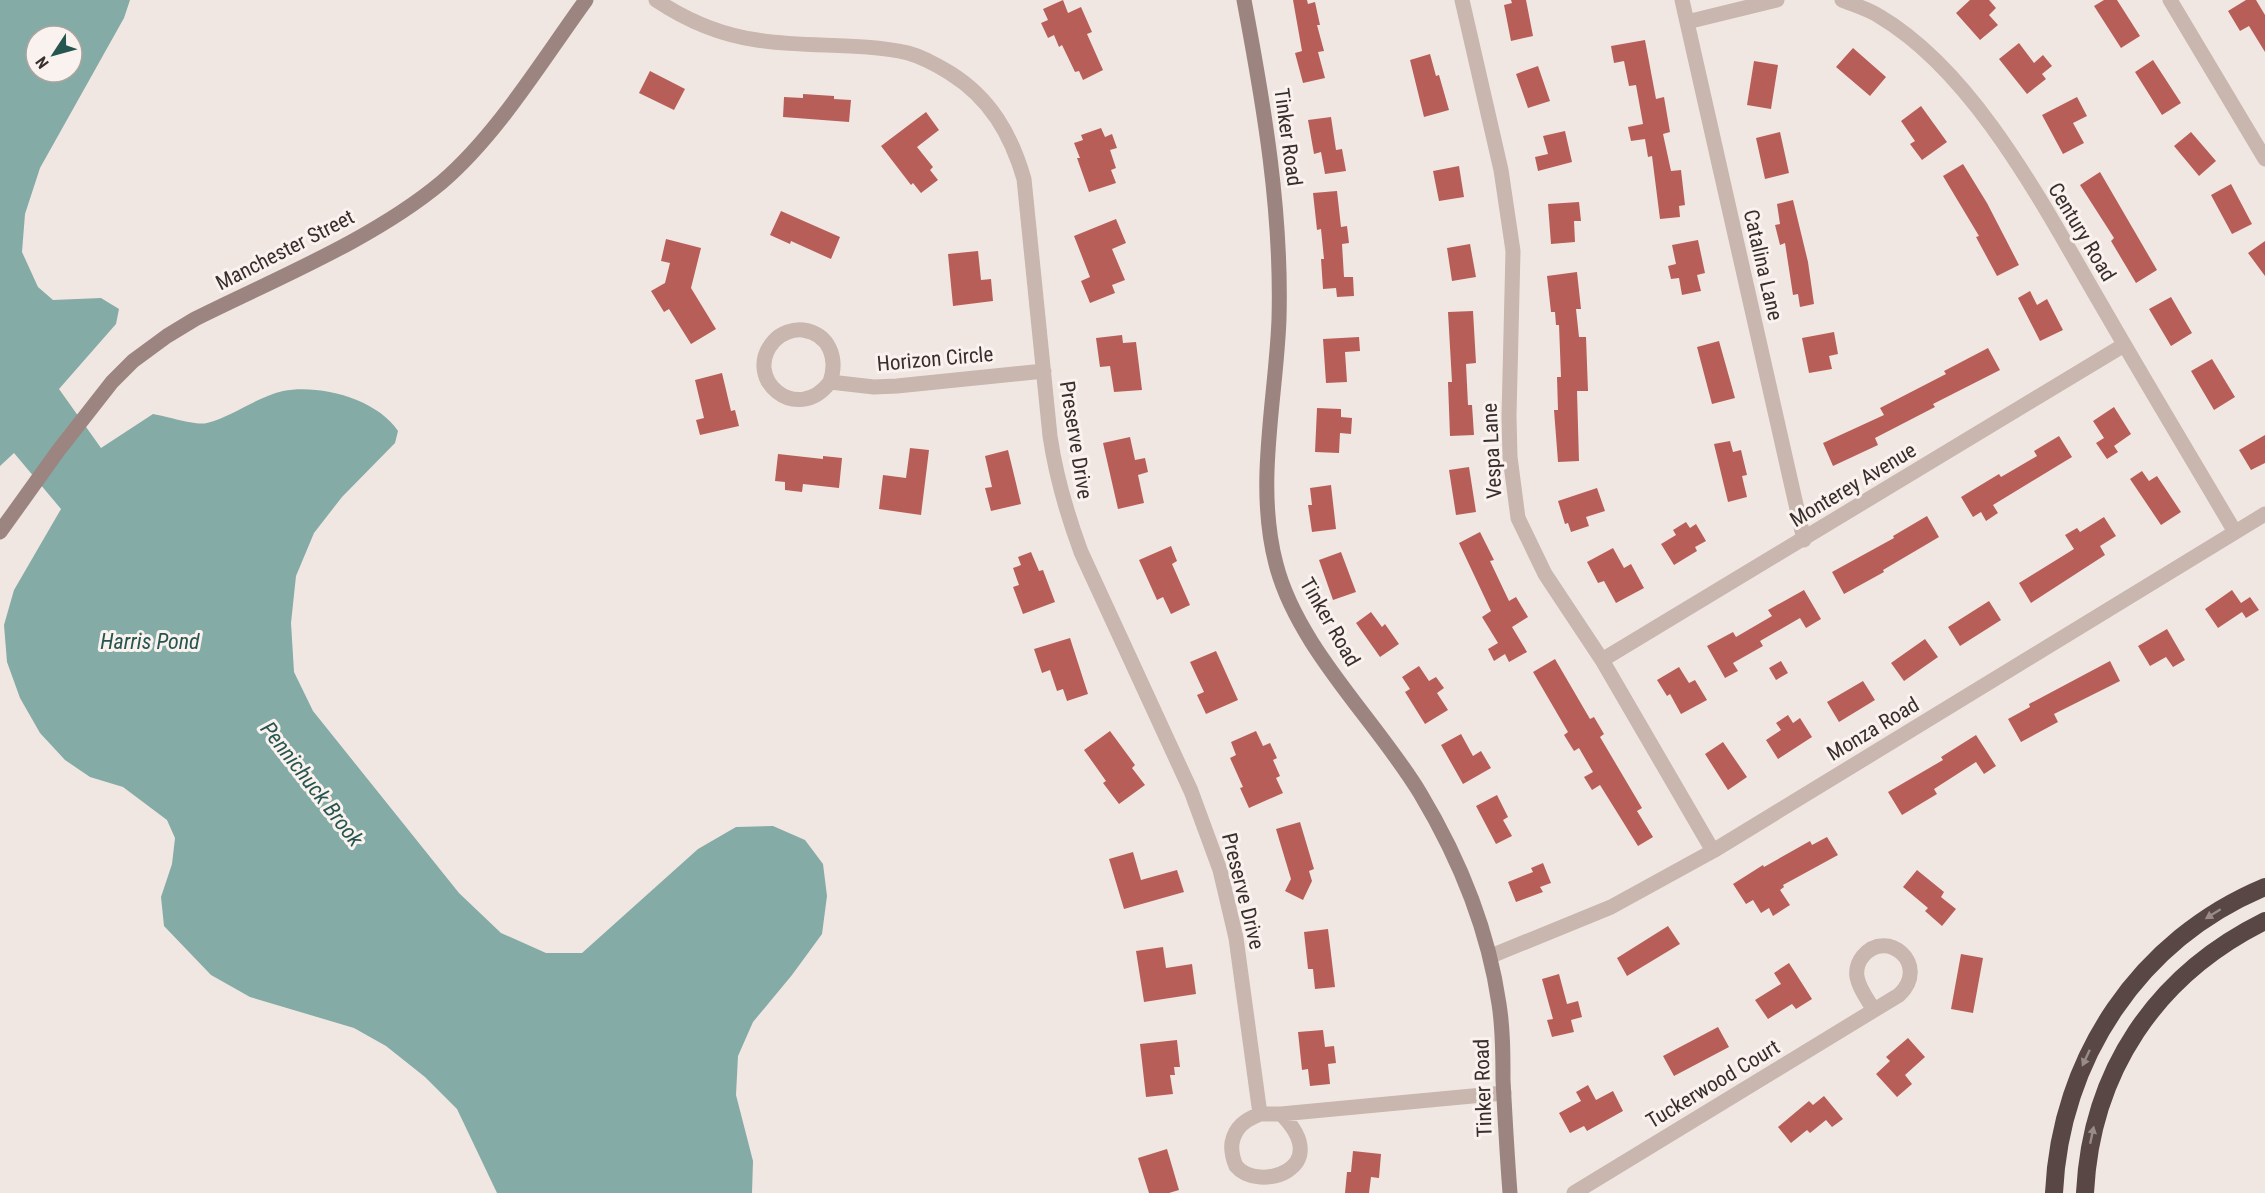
<svg xmlns="http://www.w3.org/2000/svg" width="2265" height="1193" viewBox="0 0 2265 1193" font-family="'Roboto Condensed',sans-serif">
	<style>
		.water { fill: #84aba5; fill-rule: evenodd }
		.building { fill: #b85e59 }
		.lines { fill: none; stroke-linecap: round; stroke-linejoin: round }
		.street { stroke: #c8b6af; stroke-width: 15 }
		.secondary { stroke: #9c8580; stroke-width: 15 }
		.highway { stroke: #584744; stroke-width: 18 }
		.oneway { fill: #988b88 }
		.labels { text-anchor: middle; dominant-baseline: central; stroke-width: 6; stroke-linejoin: round; paint-order: stroke }
		.street-label { font-size: 21px; fill: #382e2c; stroke: #f9f2ee }
		.water-label { font-size: 22px; font-style: italic; fill: #265550; stroke: #f9f2ee }
	</style>
	<rect width="100%" height="100%" fill="#f1e7e2"/>
	<path class="water" d="M0 0H130L124 18 40 168 25 214 22 252 38 287 53 300 101 298 119 309 116 324 59 389 101 448 153 414C166 416 196 426 207 423 233 416 257 397 283 391 320 384 377 399 398 431L395 443 342 497 314 533 296 576 291 623 294 672 313 711 459 893 501 933 546 953H582L698 849 736 827 773 826 805 840 823 864 827 896 822 934 792 975 753 1022 738 1056 736 1095 753 1161 752 1193H497L457 1109 425 1077 386 1046 354 1028 250 997 211 975 164 926 161 897 172 864 175 838 167 820 123 787 90 777 65 760 40 733 20 698 7 662 4 625 14 590 61 509 14 453 0 466ZM36 36H72V72H36Z"/>
	<path class="building" d="M1063 0 1068 13 1081 7 1092 32 1087 34 1103 70 1083 80 1079 71 1075 72 1062 45 1059 47 1054 35 1048 38 1041 23 1048 20 1043 9Z
		M1293 0H1307L1308 4 1315 2 1320 25H1317L1324 51 1318 52 1325 78 1303 83 1295 53 1302 51Z
		M1511 0H1526L1533 36 1511 41 1504 5 1512 3Z
		M1970 0H1989L1996 8 1989 15 1998 25 1980 40 1956 13Z
		M2104 0H2117L2140 36 2121 48 2094 6Z
		M2246 0H2256L2265 15V52L2249 26 2240 31 2228 11Z
		M1645 40 1656 99 1664 97 1670 132 1663 134 1671 171 1681 170 1685 205 1679 206 1680 217 1660 219 1652 156 1648 157 1645 139 1631 141 1628 127 1643 124 1636 85 1629 86 1624 61 1614 63 1611 46Z
		M2019 43 2034 63 2043 55 2052 66 2042 74 2046 79 2027 94 1999 59Z
		M1853 48 1886 77 1870 96 1836 67Z
		M1430 54 1436 76 1439 75 1449 110 1424 117 1410 60Z
		M2153 60 2181 103 2162 115 2135 72Z
		M1754 61 1778 65 1771 109 1747 105Z
		M1538 66 1550 101 1528 108 1516 74Z
		M650 71 685 89 674 110 639 93Z
		M803 94 834 96V99L851 100 849 122 783 117 784 97 803 98Z
		M2077 97 2087 116 2073 123 2084 143 2063 154 2042 115Z
		M1921 106 1947 142 1922 160 1910 144 1915 141 1901 121Z
		M926 112 939 130 917 147 933 167 930 170 938 180 921 193 913 183 911 185 881 146Z
		M1331 117 1336 150 1342 149 1346 171 1325 174 1321 152 1314 154 1308 120Z
		M1101 128 1105 137 1112 134 1117 148 1110 150 1116 168 1111 170 1116 183 1089 192 1077 158H1080L1074 143 1083 140 1081 135Z
		M1565 131 1572 162 1538 171 1535 157 1548 154 1543 136Z
		M1780 132 1789 173 1765 179 1756 138Z
		M2191 132 2216 161 2199 176 2174 146Z
		M1963 164 1987 203 2019 265 1997 276 1976 237 1979 236 1943 176Z
		M1459 166 1464 197 1439 201 1433 171Z
		M2100 172 2157 270 2136 283 2111 241 2114 238 2080 185Z
		M2231 184 2252 224 2232 234 2211 195Z
		M1337 191 1341 227 1347 226 1349 243 1342 244 1344 277H1353L1354 296 1337 297 1336 288 1323 289 1321 259H1324L1321 229 1317 230 1313 193Z
		M1793 200 1808 262 1814 304 1800 307 1798 294 1793 295 1785 243 1780 245 1775 225 1780 224 1777 204Z
		M1579 202 1581 221H1574L1575 242 1551 244 1548 204Z
		M781 211 840 237 831 259 791 241 790 244 770 235Z
		M1116 219 1126 243 1112 249 1125 280 1112 285 1115 293 1090 303 1081 281 1090 277 1074 236Z
		M666 239 701 248 691 288 716 329 691 344 669 309 664 312 651 291 665 283 670 263 661 261Z
		M1698 240 1705 273 1697 275 1701 291 1682 295 1679 278 1671 279 1668 266 1676 264 1672 245Z
		M2265 241V276L2248 253Z
		M1470 244 1476 277 1452 281 1447 248Z
		M978 251 981 280 991 279 993 301 953 306 948 254Z
		M1577 272 1581 309H1576L1579 337H1586L1588 391H1577L1579 461 1558 462 1554 410H1558L1557 377H1561L1559 325H1556L1555 312H1551L1547 276Z
		M2030 291 2037 305 2047 299 2063 330 2040 341 2018 298Z
		M2171 297 2192 333 2171 346 2149 309Z
		M1473 311 1476 363 1466 364 1468 405H1472L1474 435 1450 436 1448 382H1452L1448 312Z
		M1834 332 1838 354 1829 356 1832 369 1809 373 1802 338Z
		M1122 335 1123 343 1136 342 1142 390 1114 392 1110 366 1100 367 1096 338Z
		M1359 337 1360 351 1345 352 1347 382 1326 383 1323 339Z
		M1719 341 1735 398 1712 404 1697 347Z
		M1988 348 2000 370 1933 404 1935 407 1875 438 1878 445 1833 466 1823 443 1884 415 1880 408 1946 374 1944 371Z
		M2212 359 2235 397 2214 410 2191 371Z
		M722 373 731 411 735 410 739 426 700 435 696 420 704 418 695 380Z
		M2114 407 2131 434 2114 446 2118 452 2107 459 2096 443 2104 438 2093 421Z
		M1317 408 1341 409V417L1352 418 1351 434 1340 433 1339 453 1315 452Z
		M2265 435V463L2251 470 2239 450Z
		M2059 436 2072 457 1993 505 1998 513 1986 521 1981 512 1973 517 1961 497 1999 474 2001 477 2037 456 2034 451Z
		M1130 437 1135 460 1145 458 1148 472 1138 475 1144 503 1118 509 1103 443Z
		M1730 441 1733 452 1741 450 1747 475 1742 476 1747 497 1728 502 1714 444Z
		M910 448 929 450 921 515 879 509 883 475 906 478Z
		M1008 450 1021 504 991 511 985 488 992 487 985 456Z
		M778 454 823 459V456L842 458 839 488 803 484 802 492 785 490V482L775 481Z
		M1469 467 1476 512 1456 515 1449 470Z
		M2142 471 2149 481 2157 476 2181 512 2161 525 2130 479Z
		M1331 485 1336 529 1312 532 1308 505H1312L1310 488Z
		M1597 488 1605 511 1586 517 1589 526 1571 532 1568 523 1565 524 1558 501Z
		M1927 516 1939 537 1883 570 1884 572 1844 594 1832 572 1894 538 1893 536Z
		M2104 517 2116 536 2100 546 2105 555 2031 603 2019 583 2074 549 2065 535 2077 528 2080 532Z
		M1686 522 1690 528 1696 524 1706 541 1695 547 1697 551 1674 565 1661 544 1676 535 1673 530Z
		M1480 532 1494 560 1490 561 1509 601 1516 597 1528 617 1512 627 1527 652 1509 662 1505 654 1494 661 1488 649 1498 643 1482 617 1491 611 1459 543Z
		M1171 546 1177 561 1172 564 1190 605 1171 614 1163 597 1157 600 1139 560Z
		M1613 548 1624 568 1631 564 1644 588 1616 603 1604 581 1598 583 1587 562Z
		M1031 552 1039 571 1043 570 1055 602 1023 614 1013 587 1019 585 1013 568 1021 565 1018 557Z
		M1341 552 1356 592 1333 600 1319 560Z
		M1804 590 1821 619 1806 628 1800 618 1760 641 1763 646 1733 663 1738 671 1725 678 1707 646 1733 632 1736 637 1772 616 1768 610Z
		M2232 590 2241 603 2250 597 2259 610 2246 618 2242 612 2218 628 2205 609Z
		M1989 601 2001 620 1960 646 1948 627Z
		M1371 612 1382 627 1385 624 1399 644 1380 657 1356 623Z
		M2167 629 2185 660 2173 667 2166 657 2150 666 2138 646Z
		M1070 638 1088 694 1067 701 1063 689 1057 691 1050 670 1042 673 1034 649Z
		M1925 639 1938 657 1904 681 1891 663Z
		M1216 651 1238 700 1206 714 1197 695 1204 692 1190 662Z
		M1555 659 1590 719 1594 717 1604 734 1600 737 1642 808 1637 811 1653 837 1638 846 1600 785 1592 790 1584 777 1593 772 1579 748 1574 751 1564 735 1568 732 1533 672Z
		M1781 661 1788 673 1776 680 1769 668Z
		M2110 661 2120 681 2054 714 2058 722 2021 742 2008 719 2030 707 2029 704Z
		M1419 666 1429 681 1436 677 1444 688 1437 693 1448 710 1425 724 1405 692 1410 689 1402 677Z
		M1679 667 1689 683 1695 680 1707 700 1681 714 1670 694 1667 696 1657 680Z
		M1863 681 1875 700 1839 722 1827 702Z
		M1788 715 1793 723 1800 718 1812 737 1778 759 1766 740 1781 730 1776 723Z
		M1110 731 1135 765 1132 768 1145 785 1119 804 1103 783 1106 781 1084 750Z
		M1256 731 1263 746 1270 743 1277 758 1273 760 1280 776 1276 778 1283 793 1249 808 1240 788 1243 787 1230 758 1236 755 1231 742Z
		M1461 734 1473 756 1481 751 1491 768 1463 784 1441 745Z
		M1976 735 1996 766 1984 774 1976 762 1934 789 1937 794 1902 815 1888 792 1943 760 1941 757Z
		M1723 742 1747 777 1728 790 1705 754Z
		M1497 795 1508 817 1503 820 1512 836 1496 844 1476 806Z
		M1300 822 1314 869 1309 871 1312 881 1303 900 1285 891 1291 879 1276 829Z
		M1827 837 1838 855 1783 885 1784 887 1780 890 1790 905 1773 916 1769 908 1761 913 1753 900 1746 904 1733 884 1763 865 1764 867 1810 841 1812 845Z
		M1133 852 1141 880 1177 870 1184 892 1124 909 1109 859Z
		M1543 863 1551 883 1540 887 1543 892 1516 902 1508 882 1533 872 1531 868Z
		M1917 870 1944 892 1941 897 1956 909 1942 926 1925 911 1928 908 1903 887Z
		M1668 926 1680 944 1627 976 1617 958Z
		M1328 929 1335 987 1315 989 1313 969H1308L1304 932Z
		M1163 947 1166 968 1192 964 1196 994 1144 1002 1136 951Z
		M1961 954 1983 958 1973 1013 1951 1009Z
		M1789 963 1812 999 1796 1009 1792 1004 1768 1019 1755 1000 1781 984 1774 973Z
		M1559 974 1567 1004 1578 1001 1582 1017 1571 1020 1574 1032 1552 1037 1547 1020 1553 1019 1542 979Z
		M1718 1027 1729 1047 1674 1076 1663 1056Z
		M1323 1030 1325 1047 1334 1046 1336 1063 1328 1064 1330 1084 1310 1086 1308 1069 1302 1070 1298 1032Z
		M1908 1038 1925 1057 1905 1075 1912 1084 1897 1097 1876 1074 1890 1061 1886 1057Z
		M1177 1040 1180 1067H1174L1175 1075H1170L1173 1094 1146 1097 1140 1044Z
		M1588 1085 1596 1100 1613 1091 1623 1111 1587 1131 1584 1126 1570 1133 1559 1113 1581 1101 1576 1092Z
		M1824 1096 1843 1119 1832 1127 1826 1120 1810 1133 1807 1130 1791 1143 1778 1127 1809 1101 1813 1105Z
		M1167 1149 1179 1190 1169 1193H1149L1138 1158Z
		M1353 1151 1381 1154 1379 1178 1371 1177 1369 1193H1345L1347 1172H1351Z"/>
	<g class="lines">
		<path class="street" d="M656 0C686 20 721 35 757 40 807 48 859 42 908 53 923 57 937 65 950 73 990 98 1011 134 1024 179L1050 436C1056 477 1067 514 1081 552L1191 791 1220 870 1236 938 1260 1114
			M1462 0 1501 170 1513 251 1509 416 1510 457 1518 518 1545 574 1602 660 1713 851
			M1682 0 1804 540
			M1842 0C1854 5 1868 9 1879 16 1979 75 2048 215 2106 313 2148 386 2192 459 2235 532
			M2170 0 2265 159
			M1687 22 1777 0
			M830 382C838 359 830 334 803 330 793 329 781 333 774 341 741 378 797 426 830 382L874 387 897 386 1044 371
			M1602 660 2124 345
			M1491 956 1611 907 1713 851 2265 514
			M1260 1114H1281C1336 1169 1258 1193 1236 1166 1233 1159 1231 1151 1232 1143 1235 1127 1245 1120 1260 1114Z
			M1281 1114 1504 1093
			M1574 1193 1899 995C1931 965 1887 927 1863 956 1858 962 1856 970 1857 977 1859 989 1868 1000 1874 1010"/>
		<path class="secondary" d="M1244 0C1264 106 1282 211 1279 319 1276 400 1255 485 1276 564 1297 647 1376 720 1420 793 1459 858 1488 928 1499 1004 1503 1029 1503 1054 1503 1080 1505 1117 1507 1155 1510 1193
			M0 532 58 451 112 382 133 361 167 336 195 319C275 279 374 239 442 182 498 134 543 59 586 0"/>
		<path class="highway" d="M2054 1193C2060 1058 2140 939 2265 887
			M2085 1193C2091 1071 2156 975 2265 921"/>
	</g>
	<defs><path id="oneway-solid" d="M-6-.8H1V-3.2L6.5 0L1 3.2V.8H-6Z" transform="scale(1.5)"/></defs>
	<g class="oneway">
		<use href="#oneway-solid" transform="translate(2213 914) rotate(148)"/>
		<use href="#oneway-solid" transform="translate(2086 1058) rotate(115)"/>
		<use href="#oneway-solid" transform="translate(2092 1135) rotate(-78)"/>
	</g>
	<g class="labels">
		<g class="street-label">
			<text transform="translate(1288 137) rotate(82)">Tinker Road</text>
			<text transform="translate(2082 232) rotate(59)">Century Road</text>
			<text transform="translate(285 250) rotate(-27)">Manchester Street</text>
			<text transform="translate(1763 265) rotate(77)">Catalina Lane</text>
			<text transform="translate(935 359) rotate(-5)">Horizon Circle</text>
			<text transform="translate(1076 440) rotate(81)">Preserve Drive</text>
			<text transform="translate(1492 451) rotate(-93)">Vespa Lane</text>
			<text transform="translate(1853 485) rotate(-31)">Monterey Avenue</text>
			<text transform="translate(1330 622) rotate(60)">Tinker Road</text>
			<text transform="translate(1873 729) rotate(-31)">Monza Road</text>
			<text transform="translate(1243 891) rotate(76)">Preserve Drive</text>
			<text transform="translate(1713 1084) rotate(-31)">Tuckerwood Court</text>
			<text transform="translate(1483 1088) rotate(-92)">Tinker Road</text>
		</g>
		<g class="water-label">
			<text x="150" y="641">Harris Pond</text>
			<text transform="translate(312 784) rotate(52)">Pennichuck Brook</text>
		</g>
	</g>
	<g transform="translate(54 54) rotate(234)"><circle r="28" fill="#f9f2ee" stroke="#aca4a0" stroke-width="1.5"/>
	<path d="M0-4.5L10 22L0 15L-10 22Z" fill="#265550"/>
	<text y="-9" font-size="16" font-weight="bold" text-anchor="middle" fill="#382e2c">N</text>
	</g>
</svg>
